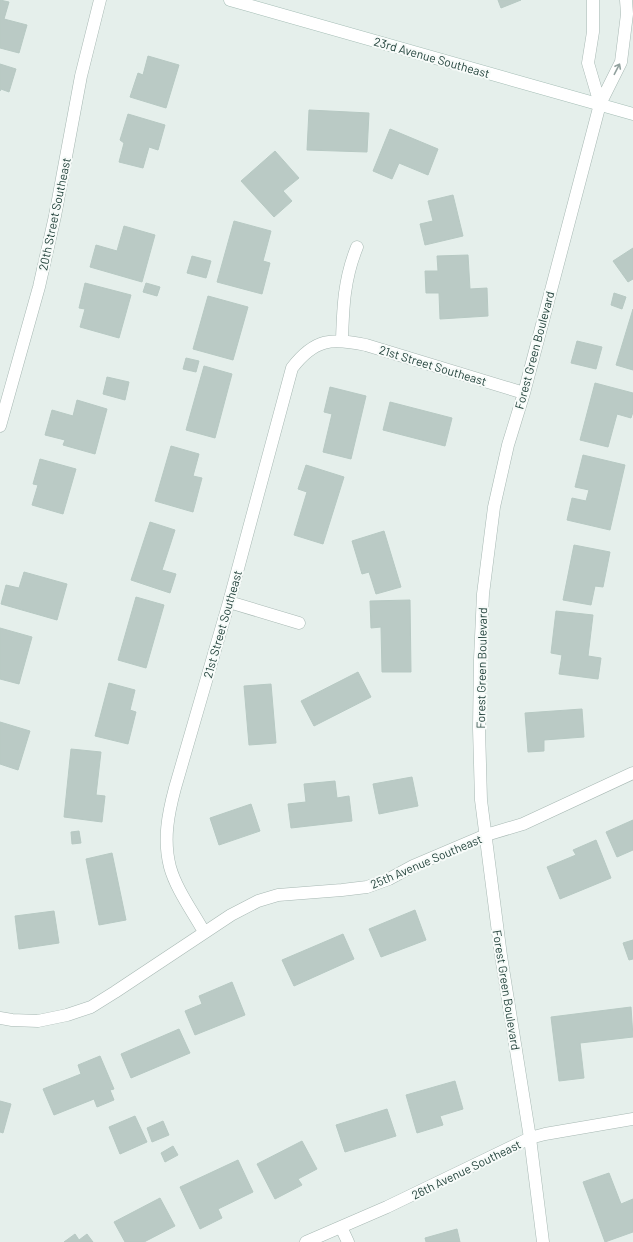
<svg xmlns="http://www.w3.org/2000/svg" width="633" height="1242" viewBox="0 0 633 1242" font-family="Barlow,sans-serif">
	<style>
		.building { fill: #bacac5; stroke: #b7c9c3 }
		.lines { fill: none; stroke-linecap: round; stroke-linejoin: round }
		.street-casing { stroke: #a7b8b3; stroke-width: 13 }
		.secondary-casing { stroke: #a3bcb4; stroke-width: 13 }
		.street { stroke: #fff; stroke-width: 12 }
		.secondary { stroke: #fff; stroke-width: 12 }
		.oneway { stroke: #91a19e }
		.labels { text-anchor: middle; dominant-baseline: central; stroke-width: 4; stroke-linejoin: round; paint-order: stroke }
		.street-label { font-size: 12px; fill: #23433c; stroke: #f7fbf9 }
	</style>
	<rect width="100%" height="100%" fill="#e5efeb"/>
	<path class="building" d="M0 0 9 2 4 19 27 25 19 53 0 48Z
		M498 0H521L501 8Z
		M148 56 179 65 166 108 130 97 138 73 143 75Z
		M0 64 16 69 9 92 1 89 0 91Z
		M309 110 369 113 367 152 307 150Z
		M128 114 165 125 158 150 149 147 143 168 119 162 124 143 120 140Z
		M390 129 438 149 428 175 399 163 392 179 373 171Z
		M275 151 299 178 283 191 292 201 274 217 241 181Z
		M453 195 463 236 425 245 420 224 433 221 428 201Z
		M234 221 271 231 263 261 270 263 262 294 217 282Z
		M124 226 155 235 142 282 90 267 96 245 117 251Z
		M633 248V279L628 282 613 261Z
		M468 255 470 289 487 288 488 316 440 319 439 293H426L425 271H438L437 256Z
		M192 256 211 261 206 278 187 273Z
		M85 283 131 295 119 338 80 327 85 309 79 308Z
		M146 283 160 287 157 296 143 292Z
		M614 293 626 297 622 309 611 305Z
		M208 296 248 307 233 360 193 349Z
		M633 309V370L616 365Z
		M577 341 602 347 596 369 571 363Z
		M186 358 199 361 196 372 183 369Z
		M204 366 232 374 215 438 186 430Z
		M107 377 129 382 125 400 103 394Z
		M595 383 633 393V412L631 418 617 414 608 447 580 440Z
		M330 387 366 396 351 459 323 452 332 414 324 412Z
		M77 400 107 409 95 454 63 445 65 440 45 435 52 410 73 416Z
		M390 402 452 418 445 446 383 430Z
		M171 446 199 454 193 476 202 478 193 512 155 501Z
		M583 455 625 465 610 530 567 520 572 498 586 501 589 490 575 487Z
		M40 459 76 469 63 514 32 505 38 485 33 484Z
		M306 465 344 477 323 544 294 535 307 492 298 489Z
		M150 522 175 530 162 570 176 574 170 593 131 580Z
		M384 531 401 587 376 594 369 572 362 574 352 541Z
		M574 545 610 552 603 587 595 586 591 605 563 600Z
		M24 572 67 584 57 620 1 604 6 585 19 588Z
		M136 597 164 605 146 668 118 660Z
		M410 600 411 672H382L381 627 371 628 370 601Z
		M556 611 593 615 588 656 601 658 598 679 559 674 562 655 551 653Z
		M0 628 32 637 19 684 0 679Z
		M358 672 371 697 314 726 301 701Z
		M109 683 135 690 130 710 136 712 128 744 95 736Z
		M271 684 276 743 249 745 244 686Z
		M582 709 584 737 544 740V751L528 752 525 713Z
		M0 722 30 731 18 770 0 764Z
		M71 749 101 752 96 795 105 796 102 822 64 817Z
		M412 777 418 806 379 814 373 784Z
		M335 781 337 798 349 796 352 821 291 828 288 804 306 802 304 784Z
		M251 804 260 831 219 845 210 818Z
		M633 820V850L617 857 606 832Z
		M79 831 81 843 72 844 71 832Z
		M596 840 611 878 560 899 547 867 576 855 573 850Z
		M112 853 126 920 99 925 86 859Z
		M415 910 426 940 381 957 369 929Z
		M54 911 59 943 19 949 15 916Z
		M343 934 354 959 294 986 282 960Z
		M633 940V959L629 960 623 943Z
		M232 982 245 1015 195 1035 185 1011 202 1004 199 996Z
		M631 1007 633 1037 580 1043 584 1078 559 1081 551 1017Z
		M179 1029 190 1053 131 1078 121 1054Z
		M100 1056 114 1089 110 1090 114 1100 97 1107 94 1099 54 1115 43 1089 81 1074 78 1065Z
		M455 1081 463 1109 440 1116 443 1125 417 1133 406 1095Z
		M0 1101 11 1104 3 1133 0 1132Z
		M387 1109 396 1136 345 1152 336 1125Z
		M135 1116 147 1142 120 1154 109 1127Z
		M163 1121 169 1135 152 1142 147 1128Z
		M302 1141 317 1169 298 1179 302 1185 275 1199 257 1164Z
		M173 1146 178 1155 165 1162 161 1153Z
		M238 1160 253 1192 218 1209 222 1218 200 1229 180 1187Z
		M609 1173 621 1204 633 1199V1232L605 1242 583 1182Z
		M160 1198 175 1226 144 1242H125L114 1222Z
		M457 1229 460 1242H426L425 1238Z
		M75 1234 79 1240 87 1234 93 1242H64Z"/>
	<g class="lines">
		<defs>
			<path id="street" d="M593 0V32L588 63 600 104
				M342 340C343 307 344 279 357 247
				M0 426 39 287 55 216 81 76 100 0
				M229 602 299 623
				M204 932C193 912 176 889 170 867 163 840 168 814 175 788L229 602 292 368C315 338 332 338 366 345L524 393
				M0 1018 12 1020 38 1021 67 1015 91 1007 115 992 231 915 258 901 278 895 342 890 367 887 389 879 413 866 486 835 523 824 633 773
				M341 1227 348 1242
				M306 1242 387 1207 530 1138 545 1134 633 1119
				M543 1242 530 1138 501 956 481 800 479 728 480 659 483 594 494 507 508 445 524 393 600 104 621 62 627 14 626 0"/>
			<path id="secondary" d="M230 0 633 114"/>
		</defs>
		<use href="#street" class="street-casing"/>
		<use href="#secondary" class="secondary-casing"/>
		<use href="#street" class="street"/>
		<use href="#secondary" class="secondary"/>
	</g>
	<defs><path id="oneway-shaft" d="M-6 0H5M1.5-3L5.5 0L1.5 3" fill="none" stroke-width="1.6" stroke-linecap="round" stroke-linejoin="round"/></defs>
	<use class="oneway" href="#oneway-shaft" transform="translate(617 69) rotate(-63)"/>
	<g class="labels">
		<g class="street-label">
			<text transform="translate(432 57) rotate(16)">23rd Avenue Southeast</text>
			<text transform="translate(54 214) rotate(-78)">20th Street Southeast</text>
			<text transform="translate(534 350) rotate(-75)">Forest Green Boulevard</text>
			<text transform="translate(433 365) rotate(17)">21st Street Southeast</text>
			<text transform="translate(222 624) rotate(-74)">21st Street Southeast</text>
			<text transform="translate(481 668) rotate(-89)">Forest Green Boulevard</text>
			<text transform="translate(426 861) rotate(-23)">25th Avenue Southeast</text>
			<text transform="translate(507 990) rotate(81)">Forest Green Boulevard</text>
			<text transform="translate(466 1169) rotate(-26)">26th Avenue Southeast</text>
		</g>
	</g>
</svg>
